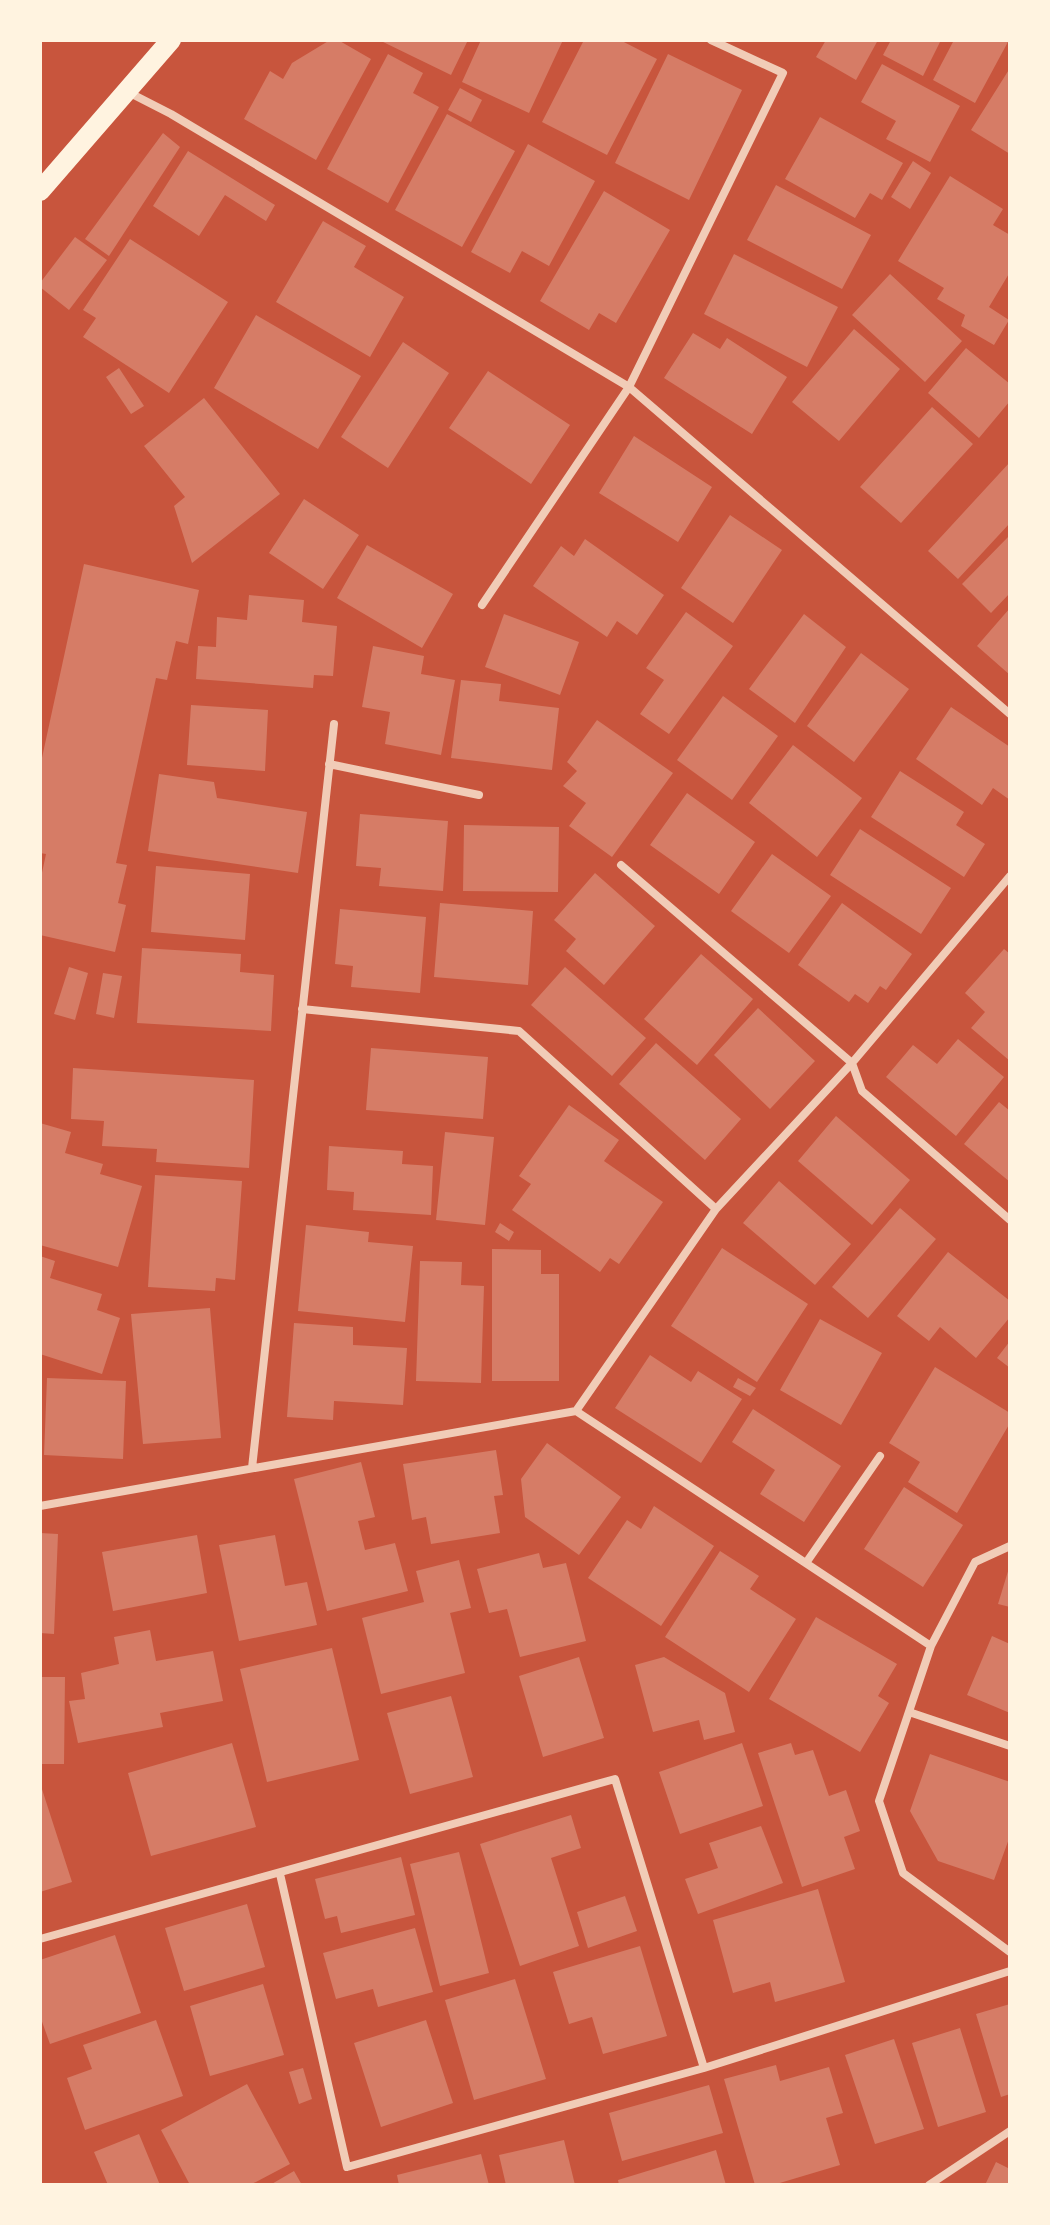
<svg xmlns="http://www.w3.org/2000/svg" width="1050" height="2225" viewBox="0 0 1050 2225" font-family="Ubuntu,sans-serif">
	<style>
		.building { fill: #d67c66 }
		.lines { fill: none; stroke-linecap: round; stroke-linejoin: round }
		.minor { stroke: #f1ccb7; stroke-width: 8 }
		.primary { stroke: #fff3e0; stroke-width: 20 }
	</style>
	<rect width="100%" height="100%" fill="#c8553d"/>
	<path class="building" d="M330 40H338L371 59 316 160 244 119 270 71 283 79 292 63Z
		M379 40H468L451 75Z
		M481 40H563L529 113 462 82Z
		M584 40H620L657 59 607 155 542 122Z
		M826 40H878L856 80 816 57Z
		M891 40H941L923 76 883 55Z
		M954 40H1009L975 103 933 80Z
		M388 54 423 73 413 93 439 107 388 203 327 169Z
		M668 54 742 90 689 200 615 163Z
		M882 64 960 106 930 162 886 139 896 121 861 102Z
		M1010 68V154L971 130Z
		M460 88 482 100 471 122 448 110Z
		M447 114 515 151 462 247 395 210Z
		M820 117 903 163 882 200 870 193 855 218 785 179Z
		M163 133 180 147 109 256 85 239Z
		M528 144 595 181 549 266 522 251 510 273 471 252Z
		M188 151 275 205 266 221 225 195 199 236 153 206Z
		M913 161 931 173 910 209 891 197Z
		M950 176 1003 209 993 225 1010 235V272L989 307 1009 320 994 345 961 326 965 315 937 299 944 288 898 261Z
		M776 185 871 235 842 289 747 240Z
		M604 191 670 230 616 323 599 313 589 330 540 301Z
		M323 221 366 246 354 267 404 297 370 357 276 302Z
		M75 237 107 260 69 310 40 287V283Z
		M130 239 228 302 169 393 83 337 96 318 83 310Z
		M734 254 838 307 807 367 704 314Z
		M890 274 962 341 925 382 852 315Z
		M256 315 361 376 318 449 214 388Z
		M854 329 900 369 839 441 792 402Z
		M693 333 720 349 727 338 787 377 752 434 664 378Z
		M403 342 449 373 388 468 341 437Z
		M966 348 1010 384V401L979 438 928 393Z
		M119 368 144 406 131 414 106 377Z
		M488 371 570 425 531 484 449 428Z
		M204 398 280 494 192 563 174 506 185 497 144 446Z
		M932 407 973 444 901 523 860 487Z
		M634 436 712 487 678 542 599 493Z
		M1010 462V523L958 579 928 551Z
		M304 499 359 535 323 589 269 553Z
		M730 515 782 550 733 623 681 588Z
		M1010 535V593L991 613 962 584Z
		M585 539 664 595 637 635 617 621 607 637 533 586 561 546 574 556Z
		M367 545 453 594 422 648 337 598Z
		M84 564 199 590 188 644 176 641 167 680 156 678 116 863 127 865 118 903 126 905 115 952 40 935V882L46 854 40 853V767Z
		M249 595 304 600 302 622 337 626 333 676 314 675 313 688 196 679 198 646 216 647 217 617 247 620Z
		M1010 608V675L977 646Z
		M686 612 733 646 669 734 640 714 664 680 646 668Z
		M504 614 579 642 560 695 485 667Z
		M804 614 846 647 795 723 749 689Z
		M373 646 424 656 421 674 455 680 441 755 385 744 390 712 362 707Z
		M861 653 909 689 854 762 807 726Z
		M461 680 501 684 499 701 559 708 552 770 451 758Z
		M723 696 778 736 732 800 677 760Z
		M191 705 268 710 265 771 187 765Z
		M951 707 1010 747V800L993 788 982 805 916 759Z
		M597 720 673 773 612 857 569 826 586 803 563 786 577 771 567 762Z
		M793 745 862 798 817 857 749 803Z
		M900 771 964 812 956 825 985 844 964 877 871 817Z
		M159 774 214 782 217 798 307 812 298 873 148 851Z
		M687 793 755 842 719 894 650 845Z
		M360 814 448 821 443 891 379 886 381 868 356 866Z
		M464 825 559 827 558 892 463 891Z
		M860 829 951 888 921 934 830 875Z
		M772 854 831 896 789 953 731 911Z
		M156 866 250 874 245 940 151 932Z
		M595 873 655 926 604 985 566 951 576 939 554 920Z
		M440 903 533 911 528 985 434 977Z
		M842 903 912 954 886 990 880 986 868 1003 855 994 849 1002 798 965Z
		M340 909 426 917 420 993 351 987 353 966 335 964Z
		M142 948 241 954 240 972 274 975 271 1031 137 1023Z
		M1004 949 1010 954V1061L971 1028 985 1012 965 993Z
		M701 954 753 999 697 1065 644 1019Z
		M69 967 88 973 75 1020 54 1014Z
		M565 967 646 1038 612 1076 531 1005Z
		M103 973 122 976 114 1018 96 1014Z
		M758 1008 815 1061 770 1109 714 1055Z
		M958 1039 1004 1077 956 1136 886 1077 913 1045 937 1064Z
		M656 1043 741 1119 705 1160 619 1084Z
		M371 1048 488 1057 483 1119 366 1110Z
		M73 1068 254 1080 249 1168 156 1162 157 1149 102 1146 104 1121 71 1119Z
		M999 1102 1010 1111V1182L964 1144Z
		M569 1105 619 1140 604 1161 663 1202 619 1264 610 1258 600 1272 512 1210 531 1184 519 1176Z
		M836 1116 910 1180 872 1225 798 1161Z
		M40 1123 71 1132 65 1153 103 1164 100 1174 142 1186 118 1267 40 1245Z
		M445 1132 494 1137 485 1225 436 1220Z
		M329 1146 403 1151 402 1164 433 1166 431 1215 353 1210 354 1192 327 1190Z
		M155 1175 242 1181 235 1280 216 1278 215 1291 148 1287Z
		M779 1181 851 1244 815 1285 743 1223Z
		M900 1208 936 1239 868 1318 832 1287Z
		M500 1223 514 1232 509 1241 495 1232Z
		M306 1225 369 1232 368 1242 413 1246 405 1322 298 1311Z
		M722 1248 808 1304 757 1382 671 1326Z
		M492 1249 541 1250V1274H559V1381H492Z
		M948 1252 1010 1301V1317L976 1358 940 1327 929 1341 897 1316Z
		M40 1256 55 1261 50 1278 102 1294 97 1310 120 1318 102 1374 40 1354Z
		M420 1261 462 1262 461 1285 484 1286 481 1383 416 1381Z
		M210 1308 221 1438 143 1444 131 1314Z
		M820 1319 882 1353 841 1425 780 1390Z
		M294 1323 353 1327V1345L407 1348 403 1405 334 1401 333 1420 287 1417Z
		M1010 1341V1368L997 1358Z
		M650 1355 691 1382 698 1371 742 1399 701 1463 615 1408Z
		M935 1367 1010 1413V1423L957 1513 908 1482 920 1462 889 1443Z
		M47 1378 126 1381 123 1459 44 1455Z
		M738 1378 756 1388 750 1396 733 1387Z
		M753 1409 841 1466 804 1522 760 1494 775 1470 732 1442Z
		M547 1443 621 1497 579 1555 525 1517 521 1479Z
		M496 1450 503 1495 494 1496 500 1533 431 1544 426 1517 412 1520 403 1464Z
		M361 1462 375 1517 358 1521 365 1550 395 1543 408 1591 327 1611 294 1479Z
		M904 1487 963 1525 923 1587 864 1549Z
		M654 1506 714 1546 661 1626 588 1578 627 1520 641 1529Z
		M40 1533 58 1534 54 1634 40 1633Z
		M197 1535 207 1593 113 1611 102 1552Z
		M275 1535 285 1586 307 1582 317 1625 239 1641 219 1545Z
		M720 1551 759 1576 750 1589 796 1619 749 1692 665 1637Z
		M539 1553 543 1568 566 1563 586 1641 520 1657 507 1609 489 1613 477 1569Z
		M459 1560 471 1608 450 1613 465 1673 381 1694 362 1618 424 1602 416 1571Z
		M1009 1568H1010V1607L998 1604Z
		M816 1617 897 1664 878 1696 889 1703 860 1752 769 1699Z
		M150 1630 156 1661 213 1651 223 1701 160 1713 163 1727 78 1743 69 1701 85 1699 81 1673 119 1664 114 1637Z
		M992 1636 1010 1644V1713L967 1695Z
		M332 1648 359 1760 267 1782 240 1669Z
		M579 1657 604 1738 543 1757 519 1676Z
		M664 1657 725 1693 735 1732 704 1740 699 1720 653 1732 635 1665Z
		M40 1677H65L64 1764H40Z
		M451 1696 473 1777 410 1794 387 1713Z
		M232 1743 256 1827 151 1856 128 1773Z
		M742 1743 763 1806 680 1834 659 1772Z
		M791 1743 795 1755 813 1750 829 1796 846 1790 860 1831 844 1837 855 1869 802 1887 758 1753Z
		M930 1754 1010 1782V1836L994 1880 938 1861 910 1811Z
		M40 1783 72 1882 40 1892Z
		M571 1815 581 1848 551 1858 579 1946 520 1966 480 1844Z
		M761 1826 783 1883 698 1914 685 1879 718 1868 709 1843Z
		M459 1852 489 1973 440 1986 410 1864Z
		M401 1857 415 1915 341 1933 337 1916 325 1919 315 1879Z
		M818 1889 845 1982 775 2002 770 1982 733 1993 713 1920Z
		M625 1896 637 1931 588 1948 577 1912Z
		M247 1904 265 1967 184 1991 165 1928Z
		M415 1928 433 1992 378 2007 373 1989 336 1999 323 1953Z
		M115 1935 141 2013 50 2044 40 2016V1960Z
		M640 1946 667 2036 603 2054 592 2017 569 2024 553 1972Z
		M515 1979 546 2079 474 2100 445 2000Z
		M263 1984 284 2055 210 2076 190 2006Z
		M1010 2004V2094L1001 2097 976 2014Z
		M156 2020 183 2096 85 2130 67 2078 92 2069 83 2045Z
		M426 2020 453 2103 381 2127 354 2043Z
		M960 2028 986 2112 938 2127 912 2043Z
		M894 2039 924 2129 875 2144 845 2055Z
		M776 2065 780 2081 829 2067 843 2113 826 2118 840 2165 773 2185H755L724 2079Z
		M303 2068 312 2099 299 2104 289 2072Z
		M247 2084 290 2164 250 2185H190L161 2130Z
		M709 2085 723 2133 622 2161 609 2113Z
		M139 2134 160 2185H108L94 2152Z
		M564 2140 575 2185H506L499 2155Z
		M716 2150 726 2185H619L618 2180Z
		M481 2154 489 2185H399L397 2175Z
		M996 2162 1010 2169V2185H985Z
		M294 2171 302 2185H270Z"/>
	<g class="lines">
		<path class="minor" d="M128 92 171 114 629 387 1010 714
			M482 605 629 387 783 73 711 40
			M329 764 479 795
			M621 865 852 1063 862 1091 1010 1220
			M302 1009 519 1031 716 1209
			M576 1411 931 1646
			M252 1468 334 724
			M40 1506 576 1411 716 1209 852 1063 1010 876
			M1010 1546 975 1562 931 1646 879 1801 903 1873 1010 1952
			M806 1563 880 1456
			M909 1712 1010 1746
			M280 1874 347 2167 704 2068 1010 1971
			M40 1939 615 1779 704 2068
			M929 2185 1010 2131"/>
		<path class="primary" d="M40 191 171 40"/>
	</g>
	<rect width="1050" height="2225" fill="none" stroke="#fff3e0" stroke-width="84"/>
</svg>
